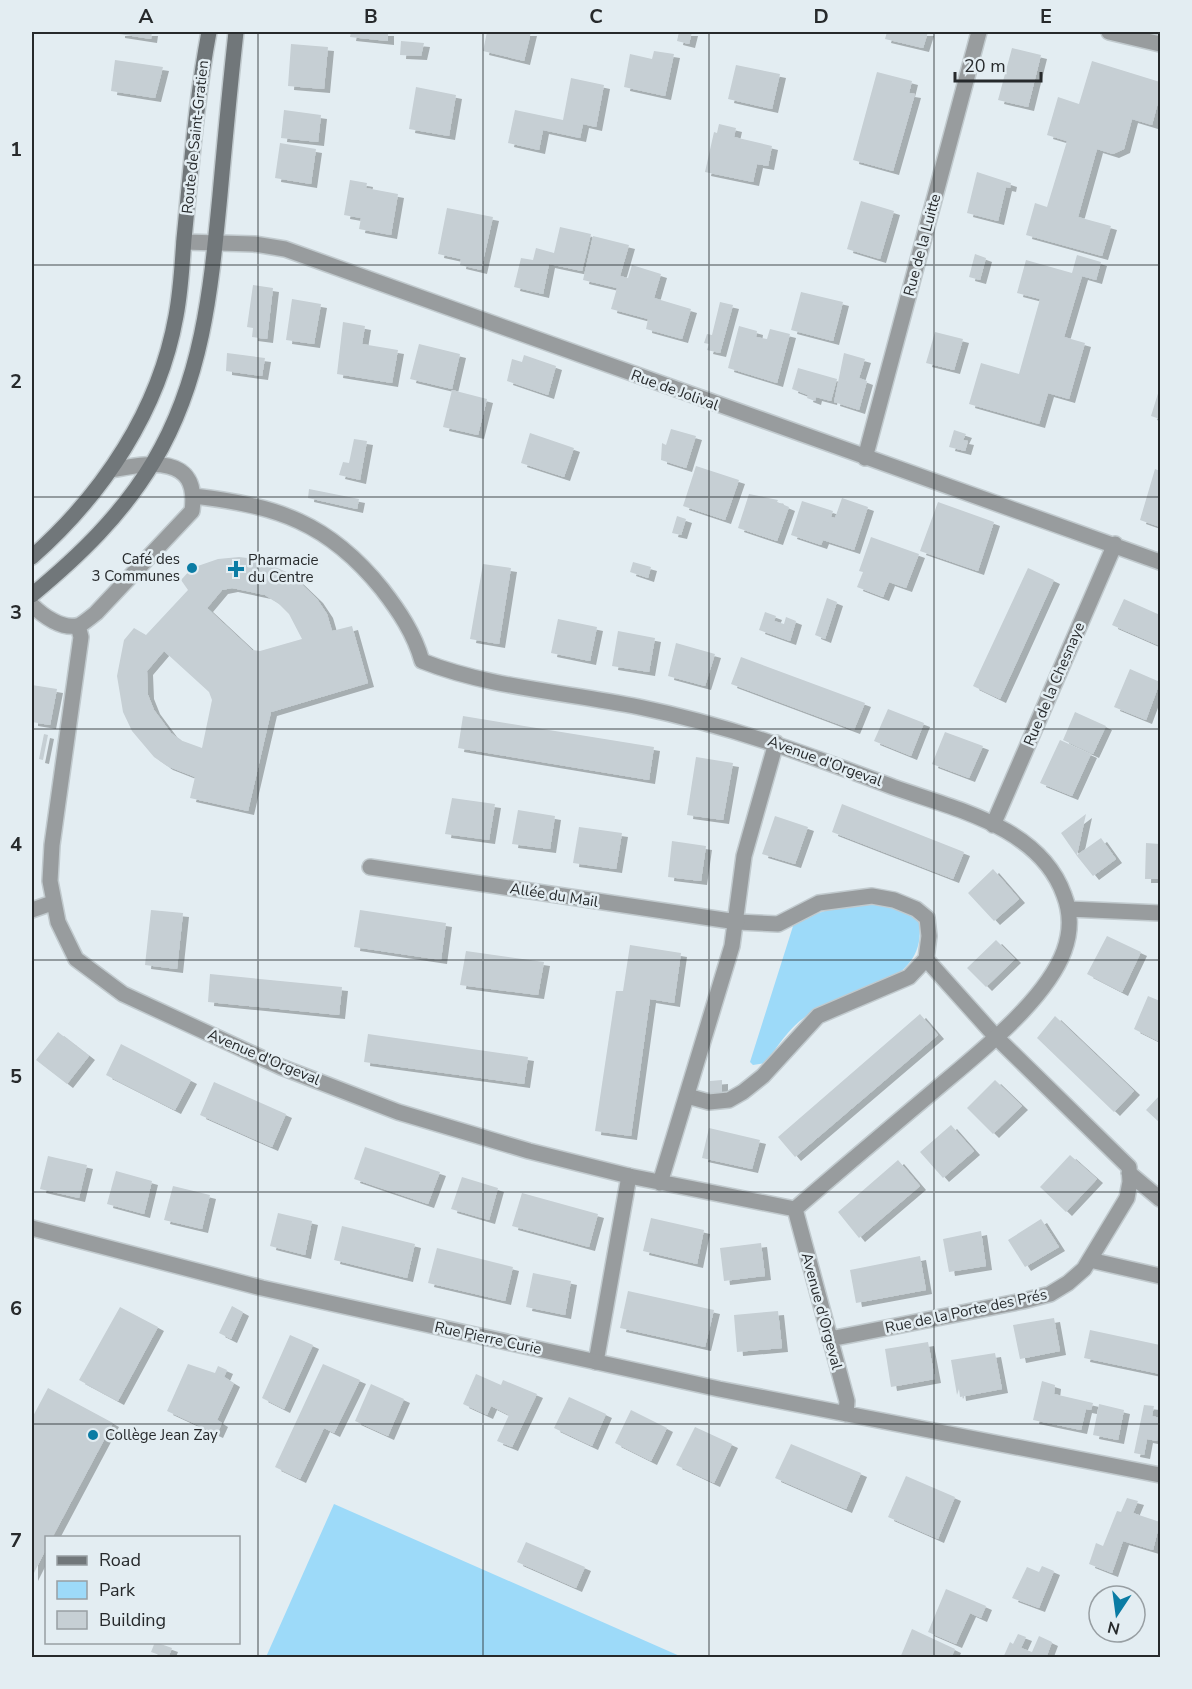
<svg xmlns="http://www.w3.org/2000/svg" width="1192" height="1689" viewBox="0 0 1192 1689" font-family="'Nunito Sans',sans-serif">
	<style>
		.green { fill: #9ddaf9 }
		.building { fill: #c6cfd4; fill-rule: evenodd; filter: url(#shadow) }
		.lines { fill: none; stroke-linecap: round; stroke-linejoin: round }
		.pedestrian-casing { stroke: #c1cace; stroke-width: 18 }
		.minor-casing { stroke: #c1cace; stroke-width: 18 }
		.secondary-casing { stroke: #c1cace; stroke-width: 18 }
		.pedestrian { stroke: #989c9e; stroke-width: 15 }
		.minor { stroke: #989c9e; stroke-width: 15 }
		.secondary { stroke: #71777a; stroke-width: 15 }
		.grid { fill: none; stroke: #272a2c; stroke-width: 1.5; stroke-opacity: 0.55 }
		.poi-dot { fill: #0b7ca4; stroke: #e3edf2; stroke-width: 2 }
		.labels { text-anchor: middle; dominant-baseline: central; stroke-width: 5; stroke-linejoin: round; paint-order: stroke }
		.street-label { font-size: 15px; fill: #272a2c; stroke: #e3edf2 }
		.poi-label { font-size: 15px; fill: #272a2c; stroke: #e3edf2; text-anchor: start }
		.neatline { fill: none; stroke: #272a2c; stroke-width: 2 }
		.grid-label { font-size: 20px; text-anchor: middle; font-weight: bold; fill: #272a2c }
	</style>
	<defs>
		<filter id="shadow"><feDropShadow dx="6" dy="4" stdDeviation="0" flood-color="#0004"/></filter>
	</defs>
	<rect width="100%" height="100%" fill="#e3edf2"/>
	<path class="green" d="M876 903 899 908 918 917C933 987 847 990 805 1017 789 1028 776 1048 766 1063L753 1065 750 1062 794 923C822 910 845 904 876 903Z
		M334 1504 682 1657H266Z"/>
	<path class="building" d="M119 32H152L151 39 119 34Z
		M351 32H388V41L350 37Z
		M487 32H531L524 61 483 51Z
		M679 32H692L689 44 677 41Z
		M887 32H928L923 48 885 39Z
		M401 41 424 43 421 56 400 55Z
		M291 44 328 47 324 89 288 86Z
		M1012 48 1041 55 1028 107 998 100Z
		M654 51 674 54 665 96 624 87 630 54 652 59Z
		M115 60 163 67 155 98 111 91Z
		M1092 61 1160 82V95L1152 125 1132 119 1124 149 1113 154 1097 149 1078 217 1111 226 1102 256 1026 235 1035 203 1047 207 1067 141 1047 135 1058 97 1079 104Z
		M736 65 780 74 772 109 728 99Z
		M877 72 912 81 909 93 915 94 893 171 853 160Z
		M571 78 604 85 596 127 583 124 580 138 543 130 539 150 508 143 515 110 563 120Z
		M416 87 456 95 449 136 409 129Z
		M284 110 321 115 318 142 281 138Z
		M719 124 736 128 734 137 772 146 768 166 757 164 753 182 705 172 714 132 717 133Z
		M280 143 316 149 311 184 275 178Z
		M977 172 1011 183 1010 188 1006 187 998 221 967 213Z
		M350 180 367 183 366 188 398 194 391 235 359 229 361 218 344 215Z
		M861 201 894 211 880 259 847 249Z
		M447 208 493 217 481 270 460 265 461 259 438 254Z
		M560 227 591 234 582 271 549 264 543 294 514 287 521 258 533 260 536 248 554 253Z
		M593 236 629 245 620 276 628 278 632 265 661 274 654 298 691 309 682 339 646 329 648 319 611 309 617 288 583 280Z
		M975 254 986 258 980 280 969 277Z
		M1077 255 1101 262 1096 280 1082 276 1064 337 1085 343 1069 399 1048 393 1039 424 969 404 981 363 1019 374 1040 299 1017 293 1026 260 1072 273Z
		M253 285 273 288 267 339 252 337 253 328 247 327Z
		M801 292 843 302 833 341 791 330Z
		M292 299 321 304 314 344 286 340Z
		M720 302 733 305 720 353 707 350 709 344 704 343 707 334 712 335Z
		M343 322 365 326 362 344 398 350 392 383 337 374Z
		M739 326 757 331 756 337 767 339 770 329 790 334 777 383 728 368Z
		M935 332 963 339 954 370 926 363Z
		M419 344 460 354 452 389 410 379Z
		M227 353 265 358 262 376 226 371Z
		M844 353 865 359 859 378 867 381 859 410 834 402Z
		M524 355 556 366 548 395 507 381 512 359 522 362Z
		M798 368 837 379 831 401 816 397 815 401 807 398 808 395 792 389Z
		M1160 387V419L1151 416Z
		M452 390 487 399 478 435 443 427Z
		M671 429 696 436 686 468 661 460 662 443 666 445Z
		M954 430 966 434 963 440 968 441 965 451 949 447Z
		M530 433 574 448 564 477 521 463Z
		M354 439 367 441 360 480 339 475 343 462 349 463Z
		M696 466 739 480 725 520 683 506Z
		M1155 469 1160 471V527L1140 520Z
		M309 489 359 499 357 509 308 498Z
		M749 494 778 500 777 502 789 507 777 541 738 528Z
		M842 498 868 507 854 550 823 540 821 545 791 535 802 501 833 511 831 517 835 518Z
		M938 502 994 522 978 571 920 551Z
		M677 516 686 519 681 535 672 533Z
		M871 537 919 554 906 588 889 582 883 597 857 587 863 572 859 571Z
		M239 557 257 559 291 574 317 599 327 614 332 631 352 626 368 683 271 712 248 811 190 798 195 777 167 766 154 757 132 731 123 712 117 676 124 640 134 628 146 635 188 590 181 580 192 568 218 559ZM232 588 265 595 278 603 289 614 302 639 260 651 252 650 207 608 222 590ZM164 651 209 692 212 700 202 748 180 740 171 733 154 710 148 695 147 671Z
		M633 562 651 567 648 578 630 572Z
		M483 564 511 568 499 644 470 639Z
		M1028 568 1054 580 1000 699 973 686Z
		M827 598 837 602 825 639 815 635Z
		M1124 599 1160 615V646L1112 625Z
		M765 612 776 616 774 621 784 624 786 617 796 621 790 641 759 630Z
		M558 619 597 627 590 661 551 653Z
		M618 631 655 638 649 672 612 666Z
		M676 643 715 654 705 686 668 676Z
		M741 657 865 703 854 730 731 684Z
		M1130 669 1160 682 1146 720 1114 707Z
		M32 685 57 689 50 725 32 722Z
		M888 709 924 723 911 756 874 741Z
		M1075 712 1106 726 1093 754 1063 740Z
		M463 716 654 747 649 780 458 748Z
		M945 732 983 746 969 778 932 764Z
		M44 734 48 735 43 760 39 759Z
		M1060 740 1091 754 1072 796 1040 783Z
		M696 757 733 763 723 820 687 815Z
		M452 798 495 804 489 840 445 834Z
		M842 804 964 852 953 879 832 832Z
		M518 810 555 816 550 849 512 844Z
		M1086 814 1077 855 1101 838 1116 859 1093 876 1077 856 1061 833Z
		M775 816 808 827 795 864 762 854Z
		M579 827 622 833 616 869 573 863Z
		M672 841 706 846 701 881 668 877Z
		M1146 843 1160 844V879H1145Z
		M993 869 1019 899 994 921 968 893Z
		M151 910 183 913 177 969 145 965Z
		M360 910 446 923 441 960 354 947Z
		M1107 936 1141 952 1122 992 1087 974Z
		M996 940 1015 959 986 987 967 968Z
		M630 945 681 953 674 1003 650 999 631 1136 595 1131 616 991H623Z
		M466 951 544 962 538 995 460 985Z
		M210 974 342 987 339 1015 208 1002Z
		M1148 996 1160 1001V1042L1134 1029Z
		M920 1014 938 1035 795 1157 778 1137Z
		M1055 1016 1134 1091 1114 1112 1037 1038Z
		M58 1032 89 1056 67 1084 36 1060Z
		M368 1034 528 1057 524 1084 364 1062Z
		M121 1044 191 1080 175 1110 106 1075Z
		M722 1080V1098L710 1097V1081Z
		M995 1080 1022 1106 993 1134 967 1108Z
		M214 1082 286 1114 272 1147 200 1115Z
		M1160 1095V1123L1146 1110Z
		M951 1125 974 1151 943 1178 920 1152Z
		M709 1128 760 1140 752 1169 702 1158Z
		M365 1147 440 1172 428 1204 354 1179Z
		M1070 1155 1097 1179 1066 1212 1040 1187Z
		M48 1156 87 1165 79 1198 40 1189Z
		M898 1160 920 1186 859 1238 838 1212Z
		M116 1171 152 1181 144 1214 107 1204Z
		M462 1177 498 1188 489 1220 451 1209Z
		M173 1186 210 1195 202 1229 164 1220Z
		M522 1193 598 1214 589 1247 512 1226Z
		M278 1213 312 1221 305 1255 270 1246Z
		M651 1218 704 1230 697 1264 643 1251Z
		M1041 1219 1059 1247 1025 1267 1008 1240Z
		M342 1226 415 1244 407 1278 334 1260Z
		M981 1231 986 1266 949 1272 943 1239Z
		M761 1243 765 1276 724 1281 720 1248Z
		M437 1248 513 1267 505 1301 428 1283Z
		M920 1256 926 1290 856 1303 850 1270Z
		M533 1273 571 1281 565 1315 526 1307Z
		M628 1291 714 1310 705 1347 620 1328Z
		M232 1306 243 1312 231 1339 219 1333Z
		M120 1307 158 1327 118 1401 79 1380Z
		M778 1311 782 1348 737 1352 734 1315Z
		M1054 1318 1060 1351 1020 1359 1013 1325Z
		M1090 1330 1160 1345V1374L1084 1358Z
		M290 1335 313 1345 284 1409 262 1398Z
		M928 1342 935 1379 891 1387 885 1349Z
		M995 1353 1002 1389 960 1397 959 1389 957 1395 951 1360Z
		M188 1364 215 1373 218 1366 227 1370 224 1377 234 1383 217 1420 222 1423 217 1434 167 1411Z
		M323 1364 360 1380 334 1433 324 1428 300 1479 275 1467Z
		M476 1374 501 1385 503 1380 537 1394 512 1447 497 1441 509 1415 491 1406 487 1415 463 1404Z
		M1042 1381 1055 1385 1054 1394 1093 1403 1091 1410 1086 1409 1081 1430 1033 1420Z
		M371 1384 404 1399 388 1436 355 1421Z
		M48 1388 113 1423 52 1538H46V1549L32 1577V1418Z
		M569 1397 606 1414 592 1446 554 1428Z
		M1099 1404 1124 1410 1118 1440 1093 1435Z
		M1144 1405 1154 1406 1152 1416 1160 1418V1427L1157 1441 1147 1439 1144 1455 1134 1453Z
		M631 1410 667 1428 651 1461 615 1443Z
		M695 1427 732 1444 714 1483 676 1465Z
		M791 1444 861 1473 846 1509 775 1478Z
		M906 1476 955 1497 938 1539 888 1517Z
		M1127 1498 1138 1501 1133 1513 1160 1522 1153 1550 1123 1541 1112 1573 1089 1564 1096 1543 1103 1546 1117 1511 1121 1512Z
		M526 1542 585 1567 576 1588 517 1562Z
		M1042 1566 1054 1571 1039 1608 1012 1598 1027 1567 1039 1572Z
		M946 1589 986 1606 981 1618 970 1613 956 1644 928 1632Z
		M912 1629 955 1649 951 1658H900Z
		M1018 1634 1026 1637 1021 1648 1032 1652 1039 1636 1052 1642 1046 1658H1003L1010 1642 1013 1644Z
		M155 1642 172 1648 168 1658 151 1652Z"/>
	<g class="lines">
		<defs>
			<path id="pedestrian" d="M926 959 996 1037
				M687 1096 709 1102 729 1100 743 1092 763 1076 818 1016 909 977 926 959 929 936 927 918 916 909 894 900 872 896 819 903 778 924 737 922
				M596 1362 629 1176"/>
			<path id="minor" d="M1109 32 1160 44
				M184 242 254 244 285 249 1160 562
				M865 458 979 32
				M32 605C42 615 63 631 80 625 85 622 91 617 96 613L192 511C200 453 148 463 111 470
				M78 626 81 637 52 845 50 881 58 922 76 959 123 994 281 1067 398 1112 529 1151 629 1176 795 1209C839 1171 884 1133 929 1095 971 1059 1045 1003 1064 951 1071 932 1071 913 1064 895 1040 827 955 809 893 787 809 755 727 725 639 707 566 692 490 688 422 661 414 633 399 611 382 589 328 522 277 506 194 496
				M993 825 1115 544
				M370 867 737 922
				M1069 909 1160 913
				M32 910 52 903
				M1129 1173 1160 1199
				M660 1183 732 946 744 856 776 743
				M795 1209 847 1401 846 1414
				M32 1228 262 1288 719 1389 1160 1475
				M1090 1260 1160 1276
				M830 1339 1023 1301 1050 1294 1068 1283 1084 1269 1127 1198 1130 1182 1129 1167 996 1037"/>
			<path id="secondary" d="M32 557C103 494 159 411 176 316 181 290 182 265 184 239 191 170 196 100 209 32
				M32 595C79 556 122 515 154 461 203 379 211 288 220 195 225 140 230 86 236 32"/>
		</defs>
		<use href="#pedestrian" class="pedestrian-casing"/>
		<use href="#minor" class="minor-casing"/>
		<use href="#secondary" class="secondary-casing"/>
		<use href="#pedestrian" class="pedestrian"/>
		<use href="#minor" class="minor"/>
		<use href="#secondary" class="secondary"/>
	</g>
	<path class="grid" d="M258 32V1658M483 32V1658M709 32V1658M934 32V1658M32 265H1160M32 497H1160M32 729H1160M32 960H1160M32 1192H1160M32 1424H1160"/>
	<g class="poi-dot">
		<circle cx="192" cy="568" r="6"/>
		<path d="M233 560h6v6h6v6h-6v6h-6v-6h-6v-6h6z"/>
		<circle cx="93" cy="1435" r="6"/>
	</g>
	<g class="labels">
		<g class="street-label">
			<text transform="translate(195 137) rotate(-84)">Route de Saint-Gratien</text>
			<text transform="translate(922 245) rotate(-75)">Rue de la Luitte</text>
			<text transform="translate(675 390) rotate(20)">Rue de Jolival</text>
			<text transform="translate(1054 684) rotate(-67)">Rue de la Chesnaye</text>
			<text transform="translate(825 761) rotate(20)">Avenue d'Orgeval</text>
			<text transform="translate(554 895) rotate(9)">Allée du Mail</text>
			<text transform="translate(264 1057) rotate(23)">Avenue d'Orgeval</text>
			<text transform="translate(822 1311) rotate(75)">Avenue d'Orgeval</text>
			<text transform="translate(966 1311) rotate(-12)">Rue de la Porte des Prés</text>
			<text transform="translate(488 1338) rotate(12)">Rue Pierre Curie</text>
		</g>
		<g class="poi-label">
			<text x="180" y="559" text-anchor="end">Café des<tspan x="180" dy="17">3 Communes</tspan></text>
			<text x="248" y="560">Pharmacie<tspan x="248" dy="17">du Centre</tspan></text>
			<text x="105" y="1435">Collège Jean Zay</text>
		</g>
	</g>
	<rect width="1192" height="1689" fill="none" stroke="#e3edf2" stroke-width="66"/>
	<rect x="45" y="1536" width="195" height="108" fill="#e3edf2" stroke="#989fa3" stroke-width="1.5"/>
	<rect x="57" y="1556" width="30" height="9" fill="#71777a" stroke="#989fa3" stroke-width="1.5"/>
	<text x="99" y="1566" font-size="18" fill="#272a2c">Road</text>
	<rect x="57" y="1581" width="30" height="18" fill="#9ddaf9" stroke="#989fa3" stroke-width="1.5"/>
	<text x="99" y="1596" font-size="18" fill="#272a2c">Park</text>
	<rect x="57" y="1611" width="30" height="18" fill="#c6cfd4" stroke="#989fa3" stroke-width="1.5"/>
	<text x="99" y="1626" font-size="18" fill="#272a2c">Building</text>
	<g transform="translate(1117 1614) rotate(193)"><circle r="28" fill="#e3edf2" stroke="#989fa3" stroke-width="1.5"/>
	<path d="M0-4.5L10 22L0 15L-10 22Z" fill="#0b7ca4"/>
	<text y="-9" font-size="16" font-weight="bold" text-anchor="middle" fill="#272a2c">N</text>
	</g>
	<path d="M955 72v9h86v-9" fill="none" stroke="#272a2c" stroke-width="3"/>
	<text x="964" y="72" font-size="18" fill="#272a2c" stroke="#e3edf2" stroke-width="4.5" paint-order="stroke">20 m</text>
	<rect x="33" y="33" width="1126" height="1623" class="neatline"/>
	<g class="grid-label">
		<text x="146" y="23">A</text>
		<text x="371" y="23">B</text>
		<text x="596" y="23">C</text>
		<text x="821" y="23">D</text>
		<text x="1046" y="23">E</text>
		<text x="16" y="156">1</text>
		<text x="16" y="388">2</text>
		<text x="16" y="619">3</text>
		<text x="16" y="851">4</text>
		<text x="16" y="1083">5</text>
		<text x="16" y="1315">6</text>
		<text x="16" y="1547">7</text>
	</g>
</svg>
